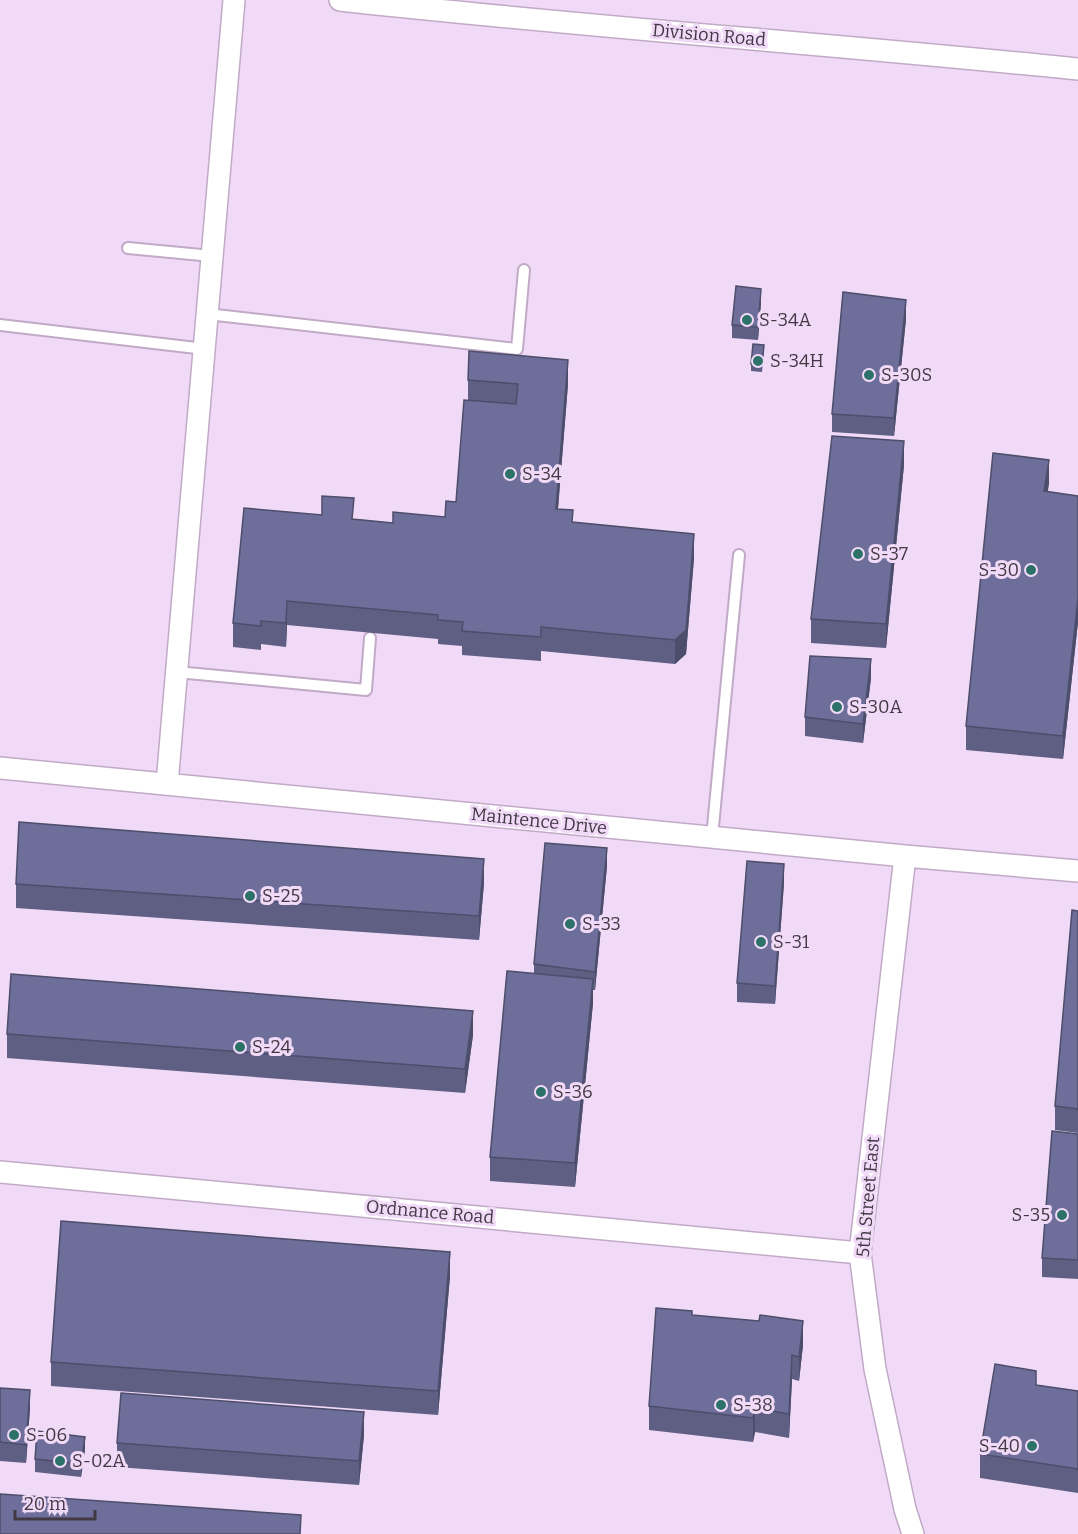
<svg xmlns="http://www.w3.org/2000/svg" width="1078" height="1534" viewBox="0 0 1078 1534" font-family="Bitter,serif">
	<style>
		.lines { fill: none; stroke-linecap: round; stroke-linejoin: round }
		.service-casing { stroke: #c1aac6; stroke-width: 14 }
		.minor-casing { stroke: #c1aac6; stroke-width: 24 }
		.service { stroke: #fff; stroke-width: 10 }
		.minor { stroke: #fff; stroke-width: 21 }
		.wall { fill: #5f5f84 }
		.shaded-wall { fill: #4d4d6c }
		.building { fill: #6e6e9a; stroke: #4d4d6c; stroke-width: 1.5 }
		.poi-dot { fill: #2c7269; stroke: #f1daf7; stroke-width: 2 }
		.labels { text-anchor: middle; dominant-baseline: central; stroke-width: 6; stroke-linejoin: round; paint-order: stroke }
		.street-label { font-size: 18px; fill: #423945; stroke: #f1daf7 }
		.poi-label { font-size: 18px; fill: #423945; stroke: #f1daf7; text-anchor: start }
	</style>
	<rect width="100%" height="100%" fill="#f1daf7"/>
	<g class="lines">
		<defs>
			<path id="service" d="M128 248 212 256
				M207 314 517 349 524 270
				M0 325 205 349
				M177 672 366 690 370 638
				M712 837 739 555"/>
			<path id="minor" d="M340 0C586 27 832 44 1078 69
				M0 768 905 856 1078 871
				M167 784 234 0
				M905 856 860 1253 875 1369 905 1509 913 1534
				M0 1172 860 1253"/>
		</defs>
		<use href="#service" class="service-casing"/>
		<use href="#minor" class="minor-casing"/>
		<use href="#service" class="service"/>
		<use href="#minor" class="minor"/>
	</g>
	<path class="wall" d="M761 301 758 340 732 338V325Z
		M906 319 894 436 832 432V414Z
		M764 351 762 372 751 371V364Z
		M468 380 568 384 558 509 573 522 694 558 686 654 675 664 541 651V661L462 655V646L438 644V639L287 625 286 647 261 644V650L233 647V623L354 519 393 523 445 517 456 502 468 400Z
		M904 465 886 648 811 643V619Z
		M1049 484 1047 492 1078 496V622L1063 759 966 750V726Z
		M871 678 863 743 805 736V717Z
		M607 866 595 990H593V1003L575 1187 490 1181V1157L534 974V964Z
		M484 883 479 940 16 908V884Z
		M784 883 775 1004 737 1002V983Z
		M1078 911V1133L1055 1130V1106Z
		M7 1034 473 1035 465 1093 7 1058Z
		M1078 1134V1279L1042 1277V1258Z
		M450 1276 438 1415 51 1386V1362Z
		M692 1315 803 1345 799 1381 792 1379 789 1438 755 1432 753 1442 649 1430V1406Z
		M1036 1385 1078 1391V1493L980 1478V1454Z
		M0 1388 30 1408 26 1463 0 1461Z
		M364 1435 359 1485 117 1467V1443Z
		M85 1449 81 1477 35 1472V1459Z"/>
	<path class="shaded-wall" d="M761 289V301L758 340V327Z
		M906 300V319L894 436V418Z
		M568 360V384L556 533V509Z
		M904 441V465L886 648V624Z
		M1049 460V484L1044 515V491Z
		M694 534V558L686 654 675 664V640Z
		M1078 598V622L1063 759V736Z
		M287 601V625L286 647V623Z
		M871 659V678L863 743V724Z
		M607 848V866L595 990V972Z
		M484 859V883L479 940V916Z
		M784 864V883L775 1004V986Z
		M593 979V1003L575 1187V1163Z
		M473 1011V1035L465 1093V1069Z
		M450 1252V1276L438 1415V1391Z
		M803 1321V1345L799 1381V1357Z
		M792 1355V1379L789 1438V1414Z
		M30 1390V1408L26 1463V1445Z
		M755 1408V1432L753 1442V1418Z
		M364 1412V1435L359 1485V1461Z
		M85 1437V1449L81 1477V1464Z"/>
	<path class="building" d="M736 286 761 289 758 327 732 325Z
		M843 292 906 300 894 418 832 414Z
		M753 344 764 345 762 365 751 364Z
		M469 351 568 360 556 509 573 510 572 522 694 534 686 630 675 640 541 627V637L462 631 463 622 438 620V615L287 601 286 623 261 621V626L233 623 244 508 322 515V496L354 498 352 519 393 523V512L445 517 446 501 456 502 464 400 516 404 518 384 468 380Z
		M832 436 904 441 886 624 811 619Z
		M993 453 1049 460 1044 491 1078 496V598L1063 736 966 726Z
		M810 656 871 659 863 724 805 717Z
		M19 822 484 859 479 916 16 884Z
		M545 843 607 848 595 972 534 964Z
		M747 861 784 864 775 986 737 983Z
		M1072 910 1078 911V1109L1055 1106Z
		M507 971 593 979 575 1163 490 1157Z
		M11 974 473 1011 465 1069 7 1034Z
		M1052 1131 1078 1134V1260L1042 1258Z
		M61 1221 450 1252 438 1391 51 1362Z
		M656 1308 692 1311V1315L759 1321 760 1315 803 1321 799 1357 792 1355 789 1414 755 1408 753 1418 649 1406Z
		M995 1364 1036 1371V1385L1078 1391V1469L980 1454Z
		M0 1388 30 1390 26 1445 0 1442Z
		M121 1393 364 1412 359 1461 117 1443Z
		M37 1431 85 1437 81 1464 35 1459Z
		M0 1494 301 1515 300 1534H0Z"/>
	<g class="poi-dot">
		<circle cx="747" cy="320" r="6"/>
		<circle cx="758" cy="361" r="6"/>
		<circle cx="869" cy="375" r="6"/>
		<circle cx="510" cy="474" r="6"/>
		<circle cx="858" cy="554" r="6"/>
		<circle cx="1031" cy="570" r="6"/>
		<circle cx="837" cy="707" r="6"/>
		<circle cx="250" cy="896" r="6"/>
		<circle cx="570" cy="924" r="6"/>
		<circle cx="761" cy="942" r="6"/>
		<circle cx="240" cy="1047" r="6"/>
		<circle cx="541" cy="1092" r="6"/>
		<circle cx="1062" cy="1215" r="6"/>
		<circle cx="721" cy="1405" r="6"/>
		<circle cx="14" cy="1435" r="6"/>
		<circle cx="1032" cy="1446" r="6"/>
		<circle cx="60" cy="1461" r="6"/>
	</g>
	<g class="labels">
		<g class="street-label">
			<text transform="translate(709 35) rotate(5)">Division Road</text>
			<text transform="translate(539 821) rotate(6)">Maintence Drive</text>
			<text transform="translate(868 1197) rotate(-85)">5th Street East</text>
			<text transform="translate(430 1212) rotate(5)">Ordnance Road</text>
		</g>
		<g class="poi-label">
			<text x="759" y="320">S-34A</text>
			<text x="770" y="361">S-34H</text>
			<text x="881" y="375">S-30S</text>
			<text x="522" y="474">S-34</text>
			<text x="870" y="554">S-37</text>
			<text x="1019" y="570" text-anchor="end">S-30</text>
			<text x="849" y="707">S-30A</text>
			<text x="262" y="896">S-25</text>
			<text x="582" y="924">S-33</text>
			<text x="773" y="942">S-31</text>
			<text x="252" y="1047">S-24</text>
			<text x="553" y="1092">S-36</text>
			<text x="1050" y="1215" text-anchor="end">S-35</text>
			<text x="733" y="1405">S-38</text>
			<text x="26" y="1435">S-06</text>
			<text x="1020" y="1446" text-anchor="end">S-40</text>
			<text x="72" y="1461">S-02A</text>
		</g>
	</g>
	<path d="M15 1510v9h80v-9" fill="none" stroke="#423945" stroke-width="3"/>
	<text x="24" y="1510" font-size="18" fill="#423945" stroke="#f1daf7" stroke-width="4.5" paint-order="stroke">20 m</text>
</svg>
